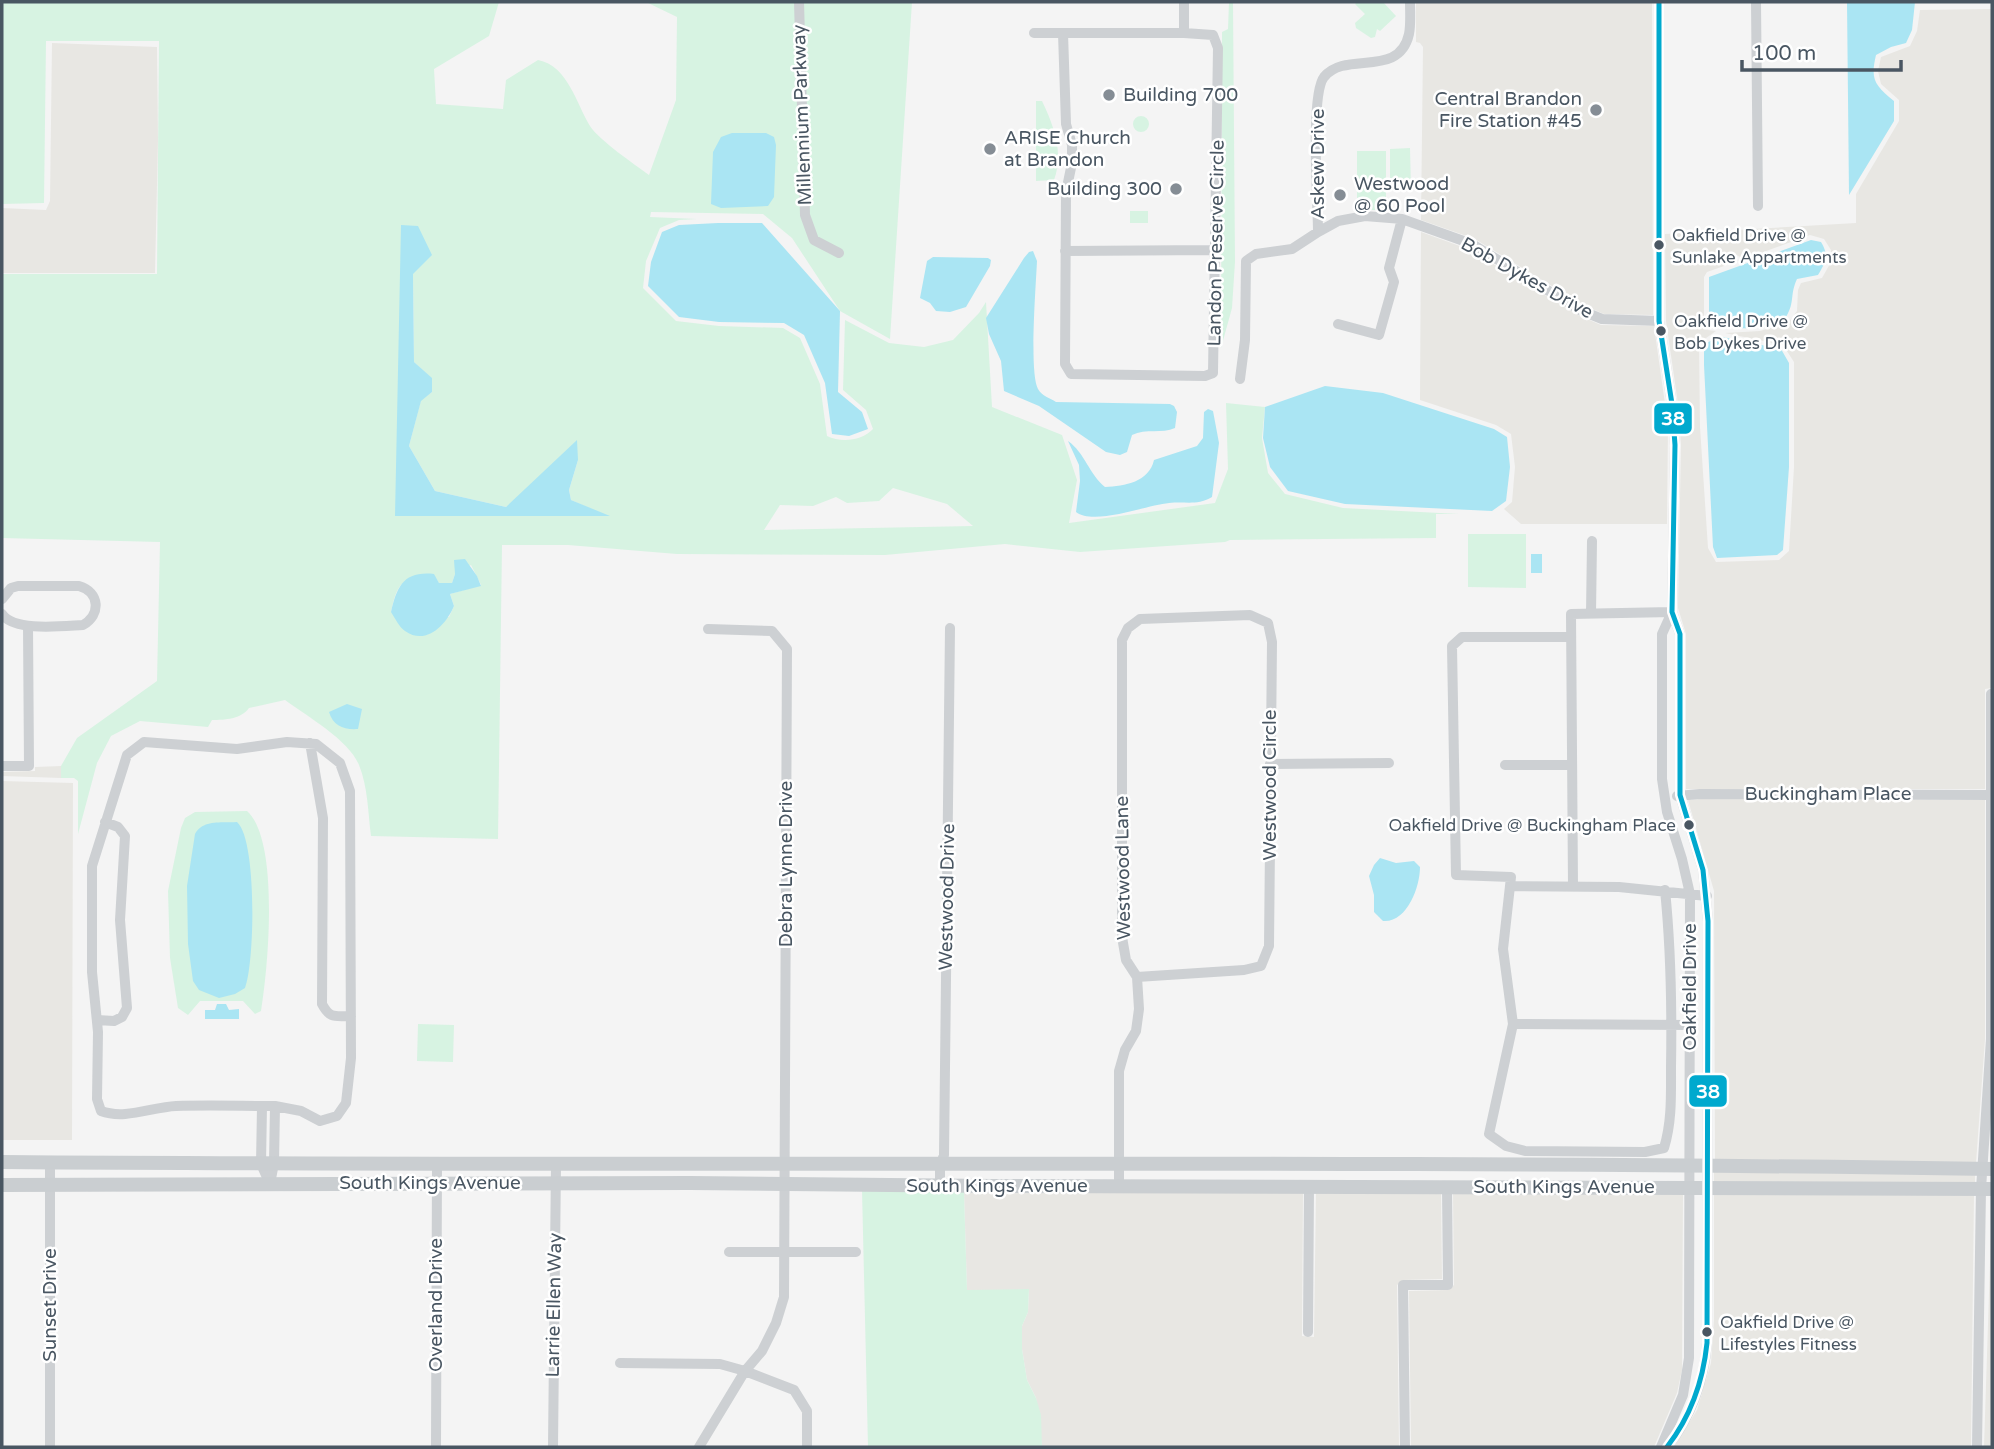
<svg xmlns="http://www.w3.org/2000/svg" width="1994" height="1449" viewBox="0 0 1994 1449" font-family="'Varela Round',sans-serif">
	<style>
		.commercial { fill: #e8e7e3; fill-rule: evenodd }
		.green { fill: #d7f3e2; fill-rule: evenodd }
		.water { fill: #aae5f3 }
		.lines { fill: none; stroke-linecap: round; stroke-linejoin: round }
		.minor { stroke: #cdd0d3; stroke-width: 10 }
		.major { stroke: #caced1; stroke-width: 14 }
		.bus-1-casing { stroke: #fff; stroke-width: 10 }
		.bus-1 { stroke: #00a9ce; stroke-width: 5 }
		.poi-dot { fill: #858d95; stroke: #fff; stroke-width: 2.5 }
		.bus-dot { fill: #495662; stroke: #fff; stroke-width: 2.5 }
		.labels { text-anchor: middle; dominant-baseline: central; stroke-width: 5; stroke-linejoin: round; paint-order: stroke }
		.bus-label { font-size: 17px; fill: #495662; stroke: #fff; text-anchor: start }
		.poi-label { font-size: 19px; fill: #495662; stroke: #fff; text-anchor: start }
		.street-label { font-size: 19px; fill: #495662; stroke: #fff }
		.line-badge { stroke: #fff; stroke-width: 2.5 }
		.badge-label { font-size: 19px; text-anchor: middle; font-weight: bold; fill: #fff }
	</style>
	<rect width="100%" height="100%" fill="#f4f4f4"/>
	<path class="commercial" d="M1416 2H1652L1653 315 1604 314 1583 305 1475 239 1421 220 1423 47 1420 43 1416 42Z
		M1992 9V688L1985 689V789H1686V634L1678 608 1681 445 1678 404 1666 321 1665 234 1856 223V194L1899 121V100L1881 84 1878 71 1881 57 1910 46 1917 31 1920 10ZM1810 235 1824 239 1831 250V262L1822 278 1801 283 1798 290 1797 311 1788 323 1760 331 1725 333 1783 345 1794 362V467L1789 551 1779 560 1716 562 1708 548 1700 427 1699 343 1716 331 1707 330 1704 327V277L1707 272 1724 266 1731 252 1744 259Z
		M52 43 157 47 158 140 155 273H2V208L46 210 50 201Z
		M1421 232 1468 249 1578 315 1601 325 1654 326 1668 425 1667 524H1521L1504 509 1512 502 1515 467 1511 434 1496 425 1420 400Z
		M61 766V778L2 776V772L35 771V767Z
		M2 781 73 783 72 1140H2Z
		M1700 799 1985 800V1039L1976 1163 1715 1160 1714 891 1688 800Z
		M1714 1171 1975 1174V1183L1714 1182Z
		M964 1192H1303L1302 1336 1314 1337 1316 1192H1441L1442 1279 1403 1280 1397 1285 1399 1447H1042L1036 1398 1027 1380 1022 1349V1326L1028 1312 1029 1290H967Z
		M1453 1192 1683 1193 1682 1370 1677 1393 1654 1447H1411L1409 1291 1448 1290 1454 1285Z
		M1714 1193 1974 1194 1971 1447H1674L1697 1410 1711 1363 1714 1319Z
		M1992 1201V1447H1984Z"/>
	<path class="green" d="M2 2H499L489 36 434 69 436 104 503 109 506 80 538 60C568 66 576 103 590 126 599 140 634 164 649 175L676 100 677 17 646 2H912L890 339 840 311 792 238 763 214 651 212 650 217 697 219 679 220 660 228 646 261 643 288 676 321 719 326 783 328 800 338 820 384 827 436C841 443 862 441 873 429L866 410 843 390 845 320 889 343 924 347 953 340 979 313 986 302 992 407 1062 435 1077 480 1069 523 1215 503 1228 469 1226 403 1265 407 1262 438 1268 473 1285 494 1343 508 1459 514H1436V538L1230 540 1225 542 1080 552 1005 544 885 555 677 554 568 545H502L498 839 371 836C368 813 368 787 359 765 349 740 308 717 285 700L249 708C241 719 225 720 212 720L208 727 140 721 111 736 97 763 78 834V781L74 778H61V766L77 738 157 681 160 542 2 538V274H157L159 41H46L44 203 2 204ZM402 225 413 274 414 362 431 378 432 392 421 400 409 446 435 491 506 507 578 460 569 490 571 500 607 516H396ZM893 488 947 504 973 526 764 530 780 505 813 506 836 497 847 503 879 501ZM471 565 481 585 450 594 454 606 449 617 391 612C398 579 403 580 433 574L439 583H452L455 574Z
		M1229 2H1233L1235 262 1232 308 1221 348 1222 32 1228 29Z
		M1357 2H1383L1396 16 1380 31 1377 29 1375 37 1371 38 1356 28 1355 23 1365 14 1355 4Z
		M1036 101H1042C1054 126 1064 153 1054 180L1036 181Z
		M1133 124a8 8 0 1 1 16 0a8 8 0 1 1-16 0Z
		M1410 148 1411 190H1390V149Z
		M1357 151H1386V210H1357Z
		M1130 211H1148V223H1130Z
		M1468 534H1526V588L1468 587Z
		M247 811C280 841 268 969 261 1011L255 1014 243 1001H200L188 1015 178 1008 170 958 168 891 181 828 185 818 195 812Z
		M418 1024 454 1025 453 1062 417 1061Z
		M862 1190 964 1192 967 1290 1029 1289 1028 1312 1022 1326V1349L1027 1380 1036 1398 1041 1415 1042 1447H868Z"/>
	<path class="water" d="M1847 2H1915L1912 30 1906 43 1891 47 1876 55C1870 80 1875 85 1894 101V121L1849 195Z
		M732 133H766L774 137 776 145 774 197 768 206 721 208 711 204 713 152 721 137Z
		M718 223H762L840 311 838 392 862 412 868 429 849 436 832 434 825 383 804 335 784 323 719 322 679 317 648 286 651 262 662 232 679 225Z
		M401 225 418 226 432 255 413 274 414 362 432 378V392L421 401 409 446 435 491 506 507 577 440 578 460 569 490 571 500 610 516H395Z
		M1811 240 1821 242C1829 255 1826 262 1818 275L1797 279C1789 296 1796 303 1784 320 1776 321 1770 323 1762 326 1746 330 1725 328 1709 326V277Z
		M1033 251 1037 261C1036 285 1029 373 1038 389 1042 396 1050 398 1056 402L1170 404 1174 406 1177 412 1175 428C1162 434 1146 428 1132 435L1127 452 1120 455 1106 452 1039 406 1004 391 1001 361 989 334 986 318 1024 258 1029 252Z
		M933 257 988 258 991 260 990 266 966 307 950 312 936 311 930 303 920 298 927 261Z
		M1718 336 1781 349 1789 363V467L1783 550 1777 555 1717 558 1713 547 1704 365V345Z
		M1325 386 1383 393 1494 429 1507 437 1510 467 1506 501 1492 511 1345 504 1288 491 1270 467 1263 438 1265 407Z
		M1208 409 1213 411 1219 443 1212 497C1196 506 1186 501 1169 503 1147 505 1094 526 1076 512L1080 481 1079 465 1068 441C1085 453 1089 474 1105 487 1125 486 1149 482 1154 460L1197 446 1203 438 1204 412Z
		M1531 554H1542V573H1531Z
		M465 559 477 576 481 586 450 594 454 606C446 625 426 646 405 631 399 627 395 618 391 612 397 586 404 571 434 574L439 583H452L455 574 454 560Z
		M347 704 362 709 358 729C344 730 333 726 329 712Z
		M237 822C257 839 255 962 245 988L235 994 219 998 199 990 193 981 188 944 187 886 195 834C203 819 222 823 237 822Z
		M1380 858 1396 863 1414 861 1420 867C1420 887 1407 923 1383 921L1374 912V895L1369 876 1374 865Z
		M217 1004H226L229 1010 239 1009V1019H205V1010H215Z"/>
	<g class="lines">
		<path class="minor" d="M799 2 805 215 814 240 839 253
			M1184 2V33L1213 35 1218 48 1213 373 1205 376 1071 374 1065 364 1066 192 1072 163V145L1066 124 1063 33H1184
			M1659 2V321L1672 404 1675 445 1672 612 1680 634V795L1703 870 1708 921 1707 1343C1704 1380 1691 1418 1667 1447
			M1756 2 1758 206
			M1034 33H1063
			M1318 232 1338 221 1365 216 1402 219 1472 244 1580 310 1602 319 1659 321
			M1065 251 1215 250
			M1338 324 1379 335 1394 282 1389 268 1402 219
			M1240 379 1245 340 1246 261 1256 254 1292 249 1318 232C1318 204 1310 95 1324 77 1346 50 1399 79 1409 34 1411 24 1410 12 1410 2
			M2 599 11 588 18 586H79C100 592 101 615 83 625 63 626 14 632 2 614
			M1591 614 1592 541
			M1570 637H1462L1452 646 1456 875 1511 877 1503 949 1513 1024 1489 1134 1506 1146 1525 1151 1645 1152 1664 1148C1672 1122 1671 1095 1671 1068 1672 1009 1671 949 1665 890
			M310 743 323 818 322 1004C330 1019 335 1016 351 1016
			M1270 764 1389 763
			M1505 765H1571
			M2 766H29L28 626
			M1677 796 1700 794 1992 795
			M1510 886 1619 887 1707 896
			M1573 886 1571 614 1672 612
			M97 1020 114 1021 122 1017 127 1008 120 920 125 836 118 827 105 822
			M1513 1024 1689 1025
			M262 1106 261 1164 270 1184
			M270 1184 274 1163 275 1106 301 1111 320 1121 337 1116 346 1103 351 1058 350 791 340 763 316 744 287 742 237 749 144 742 127 755 92 866V972L98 1032 97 1099 101 1111C125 1120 152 1107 176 1106 209 1105 242 1106 275 1106
			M940 1186V1166L944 1155 950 628
			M1119 1186V1071L1125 1050 1136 1031 1139 1009 1137 977 1126 960 1122 937V640L1128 628 1140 619 1250 615 1268 623 1272 642 1269 946 1261 966 1244 970 1137 977
			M729 1252H856
			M1308 1332 1309 1186
			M620 1363 720 1364 745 1371 794 1390 807 1411V1447
			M50 1447V1163
			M436 1447 437 1163
			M553 1447 556 1163
			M699 1447 745 1371 762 1351 776 1323 784 1297 787 649 772 631 708 629
			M1405 1447 1403 1285H1448L1447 1187
			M1661 1447 1683 1395 1689 1358 1690 894 1682 859 1667 812 1662 779V634L1672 612
			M1977 1447 1981 1189 1991 1039V694"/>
		<path class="major" d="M2 1162C665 1167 1329 1159 1992 1169
			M2 1185 690 1183 992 1186 1992 1189"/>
		<defs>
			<path id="bus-1" d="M1659 2V321L1672 404 1675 445 1672 612 1680 634V795L1703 870 1708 921 1707 1343C1703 1382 1691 1416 1667 1447"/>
		</defs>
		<use href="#bus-1" class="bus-1-casing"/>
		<use href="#bus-1" class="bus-1"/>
	</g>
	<g class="poi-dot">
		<circle cx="1109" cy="95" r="7"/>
		<circle cx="1596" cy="110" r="7"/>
		<circle cx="990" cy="149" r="7"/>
		<circle cx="1176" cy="189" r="7"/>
		<circle cx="1340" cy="195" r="7"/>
	</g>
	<g class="bus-dot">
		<circle cx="1659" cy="245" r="6"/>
		<circle cx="1661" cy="331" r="6"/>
		<circle cx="1689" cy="825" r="6"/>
		<circle cx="1707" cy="1332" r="6"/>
	</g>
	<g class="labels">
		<g class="bus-label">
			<text x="1672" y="235">Oakfield Drive @<tspan x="1672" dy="22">Sunlake Appartments</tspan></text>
			<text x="1674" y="321">Oakfield Drive @<tspan x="1674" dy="22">Bob Dykes Drive</tspan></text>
			<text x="1676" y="825" text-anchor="end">Oakfield Drive @ Buckingham Place</text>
			<text x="1720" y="1322">Oakfield Drive @<tspan x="1720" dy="22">Lifestyles Fitness</tspan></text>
		</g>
		<g class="poi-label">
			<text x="1123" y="95">Building 700</text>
			<text x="1582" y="99" text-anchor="end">Central Brandon<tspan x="1582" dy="22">Fire Station #45</tspan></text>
			<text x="1004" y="138">ARISE Church<tspan x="1004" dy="22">at Brandon</tspan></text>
			<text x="1354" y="184">Westwood<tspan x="1354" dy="22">@ 60 Pool</tspan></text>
			<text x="1162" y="189" text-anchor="end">Building 300</text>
		</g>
		<g class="street-label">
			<text transform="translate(802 115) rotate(-92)">Millennium Parkway</text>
			<text transform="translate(1318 164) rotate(-90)">Askew Drive</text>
			<text transform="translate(1216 243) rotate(-89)">Landon Preserve Circle</text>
			<text transform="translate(1527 278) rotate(29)">Bob Dykes Drive</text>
			<text transform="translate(1270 785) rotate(-90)">Westwood Circle</text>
			<text x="1828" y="794">Buckingham Place</text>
			<text transform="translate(786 864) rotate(-90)">Debra Lynne Drive</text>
			<text transform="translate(1123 868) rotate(-91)">Westwood Lane</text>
			<text transform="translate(947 897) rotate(-89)">Westwood Drive</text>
			<text transform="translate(1690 987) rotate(-90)">Oakfield Drive</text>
			<text x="430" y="1183">South Kings Avenue</text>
			<text x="997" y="1186">South Kings Avenue</text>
			<text x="1564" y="1187">South Kings Avenue</text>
			<text transform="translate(50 1305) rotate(-90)">Sunset Drive</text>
			<text transform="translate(436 1305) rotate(-90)">Overland Drive</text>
			<text transform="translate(554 1305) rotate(-89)">Larrie Ellen Way</text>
		</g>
	</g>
	<g class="line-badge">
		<rect x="1653" y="402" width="40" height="33" rx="7" fill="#00a9ce"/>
		<rect x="1688" y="1074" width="40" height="34" rx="7" fill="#00a9ce"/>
	</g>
	<g class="badge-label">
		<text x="1673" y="425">38</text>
		<text x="1708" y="1098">38</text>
	</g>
	<rect width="1994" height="1449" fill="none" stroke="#495662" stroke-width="7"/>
	<path d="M1742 60v10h159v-10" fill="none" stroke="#495662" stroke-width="3.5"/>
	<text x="1752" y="60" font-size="21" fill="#495662" stroke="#ffffff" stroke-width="5" paint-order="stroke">100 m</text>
</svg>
